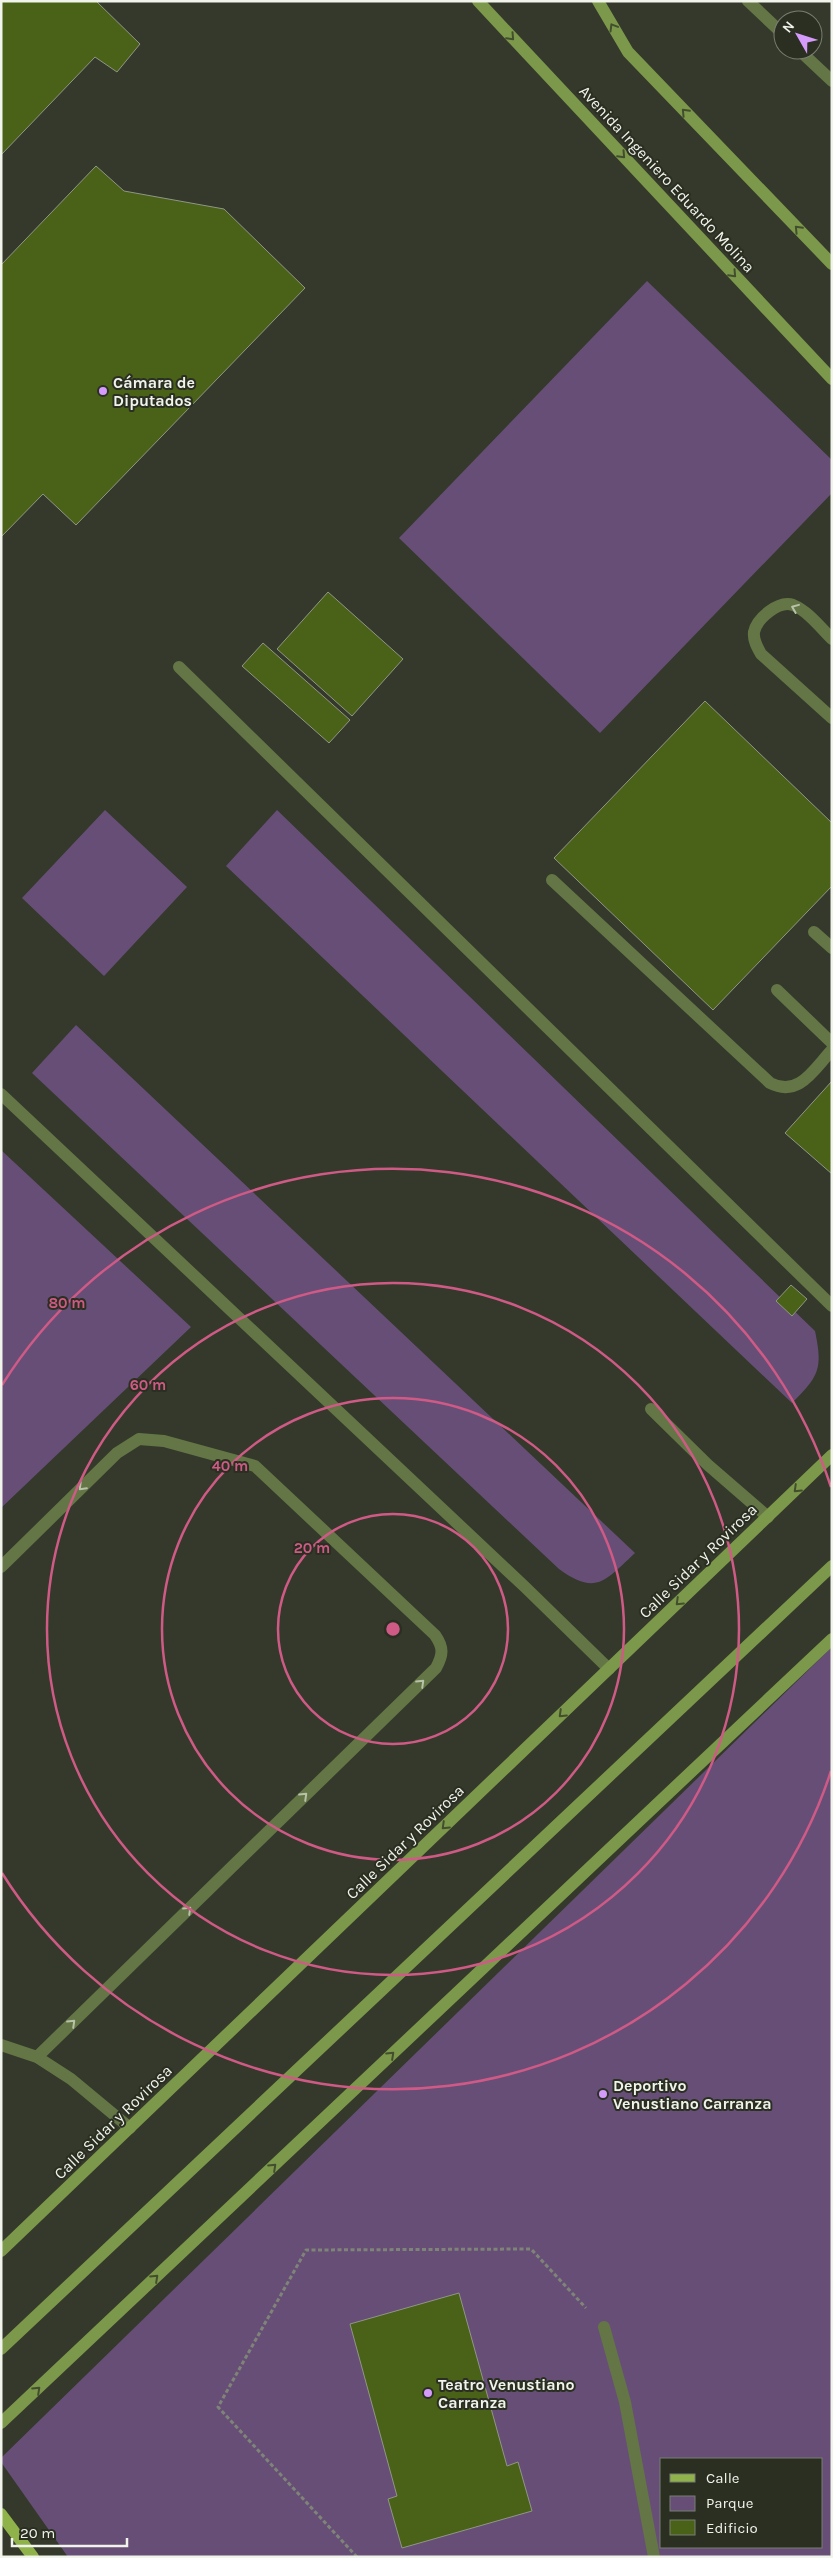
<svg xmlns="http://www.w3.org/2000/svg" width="833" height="2558" viewBox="0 0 833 2558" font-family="Karla,sans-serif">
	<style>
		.green { fill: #674e77; fill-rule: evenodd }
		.building { fill: #4a6118; stroke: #909686 }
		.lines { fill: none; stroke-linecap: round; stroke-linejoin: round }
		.path { stroke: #7f8478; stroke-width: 3; stroke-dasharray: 4 2.5; stroke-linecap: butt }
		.lane { stroke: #647646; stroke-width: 12 }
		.secondary { stroke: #7c984a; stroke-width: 12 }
		.primary { stroke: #8fb24b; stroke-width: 12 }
		.oneway { stroke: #434e2e }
		.oneway2 { stroke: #b8c2a9 }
		.ring { fill: none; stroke: #d05a86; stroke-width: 2.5 }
		.poi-dot { fill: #d59bfa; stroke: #2a2f22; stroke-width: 2 }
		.labels { text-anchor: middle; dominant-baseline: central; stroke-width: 4; stroke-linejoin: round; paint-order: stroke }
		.street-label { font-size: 16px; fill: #f0f4eb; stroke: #2a2f22 }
		.poi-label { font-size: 16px; font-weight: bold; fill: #f0f4eb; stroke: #2a2f22; text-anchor: start }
		.centre { fill: #d05a86; stroke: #2a2f22; stroke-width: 2.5 }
		.ring-label { font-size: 15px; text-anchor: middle; font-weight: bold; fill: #d05a86; stroke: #2a2f22; stroke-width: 4; stroke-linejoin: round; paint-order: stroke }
	</style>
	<rect width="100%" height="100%" fill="#34392b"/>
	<path class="green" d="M647 281 832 460V493L600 733 399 538Z
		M105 810 187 887 104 976 22 898Z
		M277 810 815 1331C823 1369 819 1376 792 1403L226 866Z
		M76 1025 635 1553C605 1581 596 1596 559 1569L32 1073Z
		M1 1150 191 1327 1 1508Z
		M832 1647V2557H68L1 2462V2458ZM662 2459H822V2547H662Z"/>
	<path class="building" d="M1 1H96L140 44 117 72 95 57 1 155Z
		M96 166 124 191 224 209 305 288 76 525 43 494 1 537V265Z
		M328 592 403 659 352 716 277 649Z
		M263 643 350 720 329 743 242 666Z
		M705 701 832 823V886L713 1010 554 858Z
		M832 1081V1174L785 1133Z
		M791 1285 807 1299 792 1316 776 1301Z
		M459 2293 507 2466 518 2462 532 2511 402 2548 388 2499 397 2496 350 2324Z"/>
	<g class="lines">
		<path class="path" d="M357 2557 218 2407 306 2250 531 2249 586 2308"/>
		<path class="lane" d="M748 1 783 34
			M799 50 832 81
			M832 639C821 628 808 611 793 605 779 600 757 618 754 632 753 640 757 647 761 654L832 718
			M179 667 832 1306
			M552 880 770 1083C799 1098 814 1069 832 1050
			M814 932 832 948
			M777 990 832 1043
			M1 1094 525 1587 609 1669
			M651 1409 708 1465 768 1517
			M1 1567 117 1453 139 1439 164 1441 255 1466 435 1635C444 1648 443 1655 436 1668L37 2057
			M1 2045 37 2057 71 2079 130 2128
			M604 2327 625 2402 654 2557"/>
		<path class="secondary" d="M478 1 832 379
			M598 1 628 52 832 264
			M1 2251 832 1455
			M1 2349 832 1566
			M1 2423 832 1639"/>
		<path class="primary" d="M1 2514 33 2557"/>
	</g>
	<defs><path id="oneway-chevron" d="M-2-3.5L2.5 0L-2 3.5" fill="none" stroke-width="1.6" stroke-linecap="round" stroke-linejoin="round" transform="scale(1.25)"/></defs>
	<g class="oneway">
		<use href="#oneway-chevron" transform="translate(613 27) rotate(-121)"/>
		<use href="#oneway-chevron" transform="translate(511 37) rotate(47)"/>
		<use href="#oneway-chevron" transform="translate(685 112) rotate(-134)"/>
		<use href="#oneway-chevron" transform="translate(622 155) rotate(47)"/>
		<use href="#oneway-chevron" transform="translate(798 229) rotate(-134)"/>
		<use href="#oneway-chevron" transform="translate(733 274) rotate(47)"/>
		<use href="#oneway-chevron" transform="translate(797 1489) rotate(136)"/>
		<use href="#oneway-chevron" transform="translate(679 1602) rotate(136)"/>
		<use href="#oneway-chevron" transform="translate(562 1714) rotate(136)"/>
		<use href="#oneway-chevron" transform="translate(445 1826) rotate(136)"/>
		<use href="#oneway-chevron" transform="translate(391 2055) rotate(-43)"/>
		<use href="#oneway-chevron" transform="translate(273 2167) rotate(-43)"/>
		<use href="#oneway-chevron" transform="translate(155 2278) rotate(-43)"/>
		<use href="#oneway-chevron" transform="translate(37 2390) rotate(-43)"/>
	</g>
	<g class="oneway2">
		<use href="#oneway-chevron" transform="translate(795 608) rotate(-158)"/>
		<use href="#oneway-chevron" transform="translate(82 1487) rotate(135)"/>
		<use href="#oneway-chevron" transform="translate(421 1683) rotate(-44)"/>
		<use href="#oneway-chevron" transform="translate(304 1796) rotate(-44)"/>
		<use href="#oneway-chevron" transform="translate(188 1910) rotate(-44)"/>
		<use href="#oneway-chevron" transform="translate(72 2023) rotate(-44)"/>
	</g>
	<g class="ring">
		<circle cx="393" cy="1629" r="115"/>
		<circle cx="393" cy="1629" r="231"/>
		<circle cx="393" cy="1629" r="346"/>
		<path d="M831 1771A461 461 0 0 1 2 1873M2 1385A461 461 0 0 1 831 1487"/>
	</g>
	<g class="poi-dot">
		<circle cx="103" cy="391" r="5"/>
		<circle cx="603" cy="2094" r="5"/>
		<circle cx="428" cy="2393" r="5"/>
	</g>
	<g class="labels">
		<g class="street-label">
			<text transform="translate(667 179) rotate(47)">Avenida Ingeniero Eduardo Molina</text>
			<text transform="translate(698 1561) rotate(-44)">Calle Sidar y Rovirosa</text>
			<text transform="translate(405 1842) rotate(-44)">Calle Sidar y Rovirosa</text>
			<text transform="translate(113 2122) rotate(-44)">Calle Sidar y Rovirosa</text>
		</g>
		<g class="poi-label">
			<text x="113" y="382">Cámara de<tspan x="113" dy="18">Diputados</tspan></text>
			<text x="613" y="2085">Deportivo<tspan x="613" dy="18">Venustiano Carranza</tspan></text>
			<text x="438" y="2384">Teatro Venustiano<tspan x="438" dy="18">Carranza</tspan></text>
		</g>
	</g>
	<circle cx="393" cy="1629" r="8" class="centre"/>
	<g class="ring-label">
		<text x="67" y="1308">80 m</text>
		<text x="148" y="1390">60 m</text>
		<text x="230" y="1471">40 m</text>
		<text x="312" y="1553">20 m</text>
	</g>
	<rect width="833" height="2558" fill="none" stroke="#f0f4eb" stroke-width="5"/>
	<rect x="660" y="2458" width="162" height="90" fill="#2a2f22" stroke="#797e72"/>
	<rect x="670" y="2474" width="25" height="8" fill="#8fb24b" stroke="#797e72"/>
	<text x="706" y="2483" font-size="15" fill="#f0f4eb">Calle</text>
	<rect x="670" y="2496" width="25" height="15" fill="#674e77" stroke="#797e72"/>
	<text x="706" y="2508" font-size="15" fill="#f0f4eb">Parque</text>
	<rect x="670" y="2520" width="25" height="15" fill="#4a6118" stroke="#797e72"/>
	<text x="706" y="2533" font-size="15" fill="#f0f4eb">Edificio</text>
	<g transform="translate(798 35) rotate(309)"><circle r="24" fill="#2a2f22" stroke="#797e72"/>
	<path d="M0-4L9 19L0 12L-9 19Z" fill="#d59bfa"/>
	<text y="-8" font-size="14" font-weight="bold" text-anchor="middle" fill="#f0f4eb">N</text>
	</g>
	<path d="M12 2538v8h115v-8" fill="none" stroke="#f0f4eb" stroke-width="2.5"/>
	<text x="20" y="2538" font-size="15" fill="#f0f4eb" stroke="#2a2f22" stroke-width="4" paint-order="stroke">20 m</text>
</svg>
